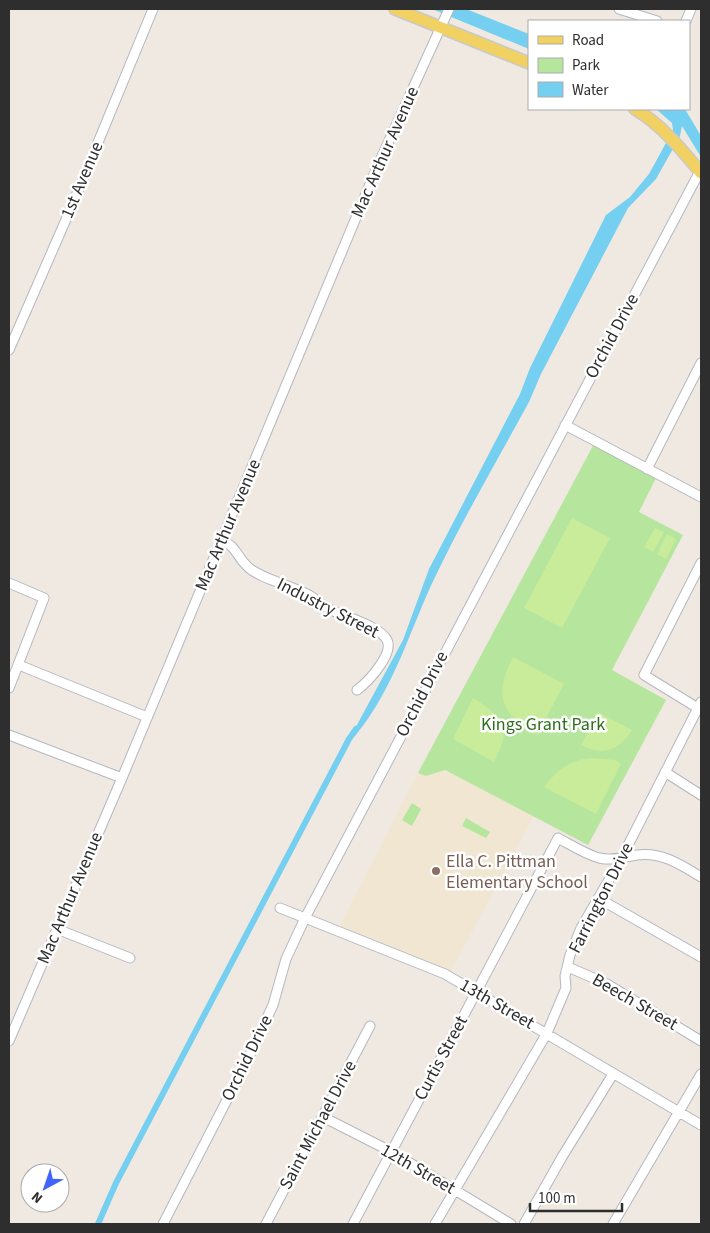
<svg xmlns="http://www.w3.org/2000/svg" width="710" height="1233" viewBox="0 0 710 1233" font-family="'Source Sans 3',sans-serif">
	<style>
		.education { fill: #f0e6d1 }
		.green { fill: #b6e59e }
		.pitch { fill: #c9ec9a }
		.water { fill: #75cff0 }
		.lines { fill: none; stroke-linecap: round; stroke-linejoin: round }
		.canal { stroke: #75cff0; stroke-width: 6 }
		.minor-casing { stroke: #b4b7c1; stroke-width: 11 }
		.major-casing { stroke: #c9c9c9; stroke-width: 14 }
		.minor { stroke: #fff; stroke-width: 9 }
		.major { stroke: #f2d163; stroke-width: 11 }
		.education-dot { fill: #8d6e63; stroke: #fff; stroke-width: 2 }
		.labels { text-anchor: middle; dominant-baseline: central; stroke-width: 5; stroke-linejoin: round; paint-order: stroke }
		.street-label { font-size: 18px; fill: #2e2e2e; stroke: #fff }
		.park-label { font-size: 18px; fill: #2c6e1b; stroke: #fff }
		.education-label { font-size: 18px; fill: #785e54; stroke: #fff; text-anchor: start }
	</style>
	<rect width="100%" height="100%" fill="#efe9e1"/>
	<path class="education" d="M444 770 534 816 451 971 339 927 418 773 426 776Z"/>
	<path class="green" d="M595 442 658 474 639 512 683 535 612 670 666 700 588 845 445 770 426 776 418 773Z
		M412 803 421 809 412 826 402 820Z
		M466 818 490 832 486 838 462 826Z"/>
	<path class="pitch" d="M572 518 610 538 562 628 524 608Z
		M655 528 664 532 653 552 644 547Z
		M667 534 676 539 666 559 657 554Z
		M513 657 564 684 537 735C501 714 493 695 513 657Z
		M473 698C505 718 512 726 494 762L453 739Z
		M598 712 632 730C620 751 601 756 581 745Z
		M591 758 615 760 621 764 596 814 544 787C557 770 570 760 591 758Z"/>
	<path class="water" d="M432 9H466L529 34V49Z
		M656 109H685L701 136V157L682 126 680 136 656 179 628 208 541 374 529 402C498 459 465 515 437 573 410 628 395 688 355 736L352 734 403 640 429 569 520 394 530 368 606 215 630 197 649 174 673 130 672 123Z"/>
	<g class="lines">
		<path class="canal" d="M98 1224 116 1183 349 739 356 729"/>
		<defs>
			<path id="minor" d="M619 9 657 21
				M686 21 691 9
				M9 350 71 208 153 9
				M565 425 701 497
				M647 469 701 363
				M222 540C236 546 237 557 248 567 259 578 292 586 307 594 315 598 321 605 329 609 343 616 380 626 387 640 394 654 368 682 357 690
				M9 583 44 598 9 688
				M19 665 147 717
				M701 710 644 675 701 563
				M9 735 122 778
				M665 772 701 795
				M598 898 701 957
				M280 908 445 974 701 1125
				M57 929 130 958
				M568 967 607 984 701 1041
				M9 1041 122 778 378 165 449 9
				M323 1117 392 1152 511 1224
				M163 1224 246 1063 273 1005 286 959 305 918 700 171
				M266 1224 370 1026
				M353 1224 558 838C571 845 585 854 599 858 613 861 624 857 637 855 663 852 681 865 701 877
				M435 1224 547 1033 566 988 565 976 570 955 581 928 621 859 701 702
				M524 1224 562 1157 613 1074
				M613 1224 701 1074"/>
			<path id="major" d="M395 9 529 63
				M635 109C662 125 681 149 701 173"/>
		</defs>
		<use href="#minor" class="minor-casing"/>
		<use href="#major" class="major-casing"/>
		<use href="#minor" class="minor"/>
		<use href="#major" class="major"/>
	</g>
	<circle class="education-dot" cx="436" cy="871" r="5"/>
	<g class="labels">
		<g class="street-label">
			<text transform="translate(385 152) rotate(-66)">Mac Arthur Avenue</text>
			<text transform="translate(82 180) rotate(-67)">1st Avenue</text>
			<text transform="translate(612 336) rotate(-62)">Orchid Drive</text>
			<text transform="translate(228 525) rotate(-67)">Mac Arthur Avenue</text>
			<text transform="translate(328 608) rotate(27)">Industry Street</text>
			<text transform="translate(422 694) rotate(-63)">Orchid Drive</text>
			<text transform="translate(70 898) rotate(-67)">Mac Arthur Avenue</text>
			<text transform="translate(601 898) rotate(-63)">Farrington Drive</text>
			<text transform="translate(635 1002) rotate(30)">Beech Street</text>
			<text transform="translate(497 1004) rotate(30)">13th Street</text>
			<text transform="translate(247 1058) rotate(-64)">Orchid Drive</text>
			<text transform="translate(441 1058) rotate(-62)">Curtis Street</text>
			<text transform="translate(318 1125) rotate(-62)">Saint Michael Drive</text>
			<text transform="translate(418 1169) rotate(30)">12th Street</text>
		</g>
		<g class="park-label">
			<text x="543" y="724">Kings Grant Park</text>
		</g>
		<g class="education-label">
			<text x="446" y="861">Ella C. Pittman<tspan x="446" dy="21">Elementary School</tspan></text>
		</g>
	</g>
	<rect width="710" height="1233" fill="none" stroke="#2e2e2e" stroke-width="20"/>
	<rect x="528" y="20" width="162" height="90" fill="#ffffff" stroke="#ababab"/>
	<rect x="538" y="36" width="25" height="8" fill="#f2d163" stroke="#ababab"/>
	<text x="572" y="45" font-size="15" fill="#2e2e2e">Road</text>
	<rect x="538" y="58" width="25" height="15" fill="#b6e59e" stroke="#ababab"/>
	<text x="572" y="70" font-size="15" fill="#2e2e2e">Park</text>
	<rect x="538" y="82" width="25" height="15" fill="#75cff0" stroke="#ababab"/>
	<text x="572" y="95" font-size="15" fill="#2e2e2e">Water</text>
	<g transform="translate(45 1188) rotate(220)"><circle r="24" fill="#ffffff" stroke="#ababab"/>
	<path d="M0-4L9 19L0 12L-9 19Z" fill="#4264fb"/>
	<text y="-8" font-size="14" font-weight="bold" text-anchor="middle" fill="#2e2e2e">N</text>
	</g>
	<path d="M530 1203v8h92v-8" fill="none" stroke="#2e2e2e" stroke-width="2.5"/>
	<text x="538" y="1203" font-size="15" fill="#2e2e2e" stroke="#ffffff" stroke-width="4" paint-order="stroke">100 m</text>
</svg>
